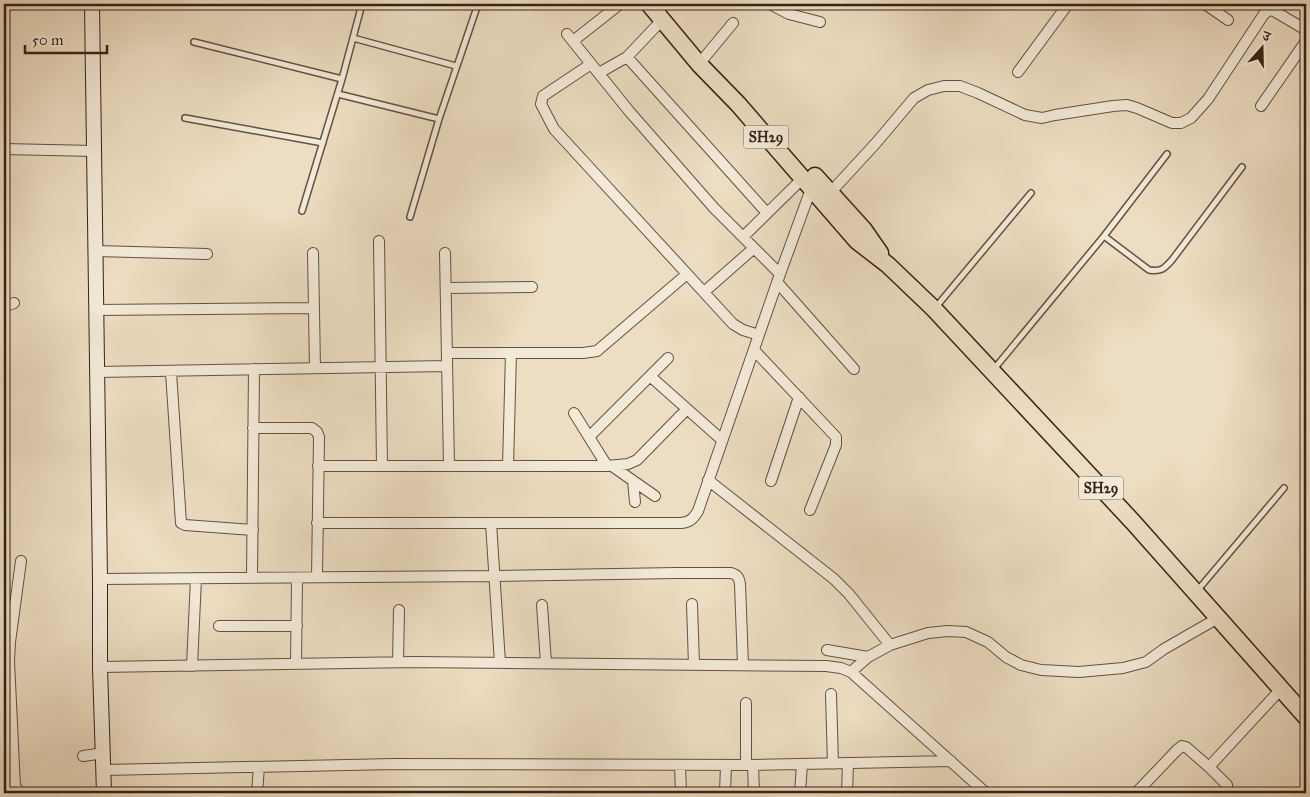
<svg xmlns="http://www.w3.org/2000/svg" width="1310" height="797" viewBox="0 0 1310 797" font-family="'IM FELL Great Primer','Noto Serif Devanagari',serif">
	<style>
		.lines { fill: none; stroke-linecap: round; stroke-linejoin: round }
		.service-casing { stroke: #625242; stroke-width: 8 }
		.minor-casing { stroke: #625242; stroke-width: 12 }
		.secondary-casing { stroke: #342318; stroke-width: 16 }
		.primary-casing { stroke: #342318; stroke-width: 19 }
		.service { stroke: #f3e9d7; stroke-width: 5 }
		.minor { stroke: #f3e9d7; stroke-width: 10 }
		.secondary { stroke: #f3e9d7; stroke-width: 14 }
		.primary { stroke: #edddc2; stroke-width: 16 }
		.labels { text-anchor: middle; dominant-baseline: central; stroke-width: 4; stroke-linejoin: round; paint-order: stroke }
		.shield { fill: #f3e9d7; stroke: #6d5e51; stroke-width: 1 }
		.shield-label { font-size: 14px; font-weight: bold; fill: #342318 }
	</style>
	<rect width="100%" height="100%" fill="#edddc2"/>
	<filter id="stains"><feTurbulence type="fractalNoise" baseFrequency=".004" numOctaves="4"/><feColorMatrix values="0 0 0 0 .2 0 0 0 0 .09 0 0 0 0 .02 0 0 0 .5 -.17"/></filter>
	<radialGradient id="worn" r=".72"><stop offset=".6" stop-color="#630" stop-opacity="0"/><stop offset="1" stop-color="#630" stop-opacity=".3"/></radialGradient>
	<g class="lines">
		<defs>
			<path id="service" d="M353 38 456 66
				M194 42 342 79
				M338 94 439 119
				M185 118 323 143
				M302 211 342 79 362 4
				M410 217 439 119 478 4
				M1104 236 1149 270C1161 272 1164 269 1172 260L1242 167
				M936 307 1031 193
				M994 369 1104 236 1167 154
				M1197 591 1284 488"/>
			<path id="minor" d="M770 4 789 14 820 22
				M1205 4 1228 20
				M567 34 629 111 714 208 780 274
				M573 41 620 4
				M627 57 767 213
				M591 64 543 96 541 104 554 129 733 324 743 330 759 335
				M699 64 733 23
				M1018 72 1068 4
				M599 73 627 57 662 20
				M1261 106 1306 41
				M4 149 94 151
				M830 193 876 143 914 98 928 90 944 86H960L978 93 1025 115 1042 118 1055 115 1113 106 1127 105 1137 108 1172 123H1181L1191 118 1208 99 1264 14 1269 10 1274 11 1306 30
				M743 237 803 178
				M379 241 382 466
				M96 251 207 254
				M313 253 315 368
				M445 253 449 466
				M777 282 854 369
				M446 288 532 287
				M704 292 754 248
				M4 307 14 303
				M96 310 314 308
				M754 350 836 437V445L810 510
				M447 353H583L597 351 687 274
				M97 372 447 366
				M171 372 181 523 185 525 253 530
				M650 376 722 440
				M574 413 607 466
				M253 428H312L317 432 319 437 317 577
				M589 437 668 358
				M318 466H607L628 464 637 460 687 409
				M508 466 511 353
				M612 466 655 496
				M708 480 834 579 849 594 890 645
				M633 481 635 502
				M771 481 799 397
				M317 523H681C690 522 693 519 698 511L780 274 811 189
				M491 523 500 663
				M252 578 254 369
				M100 579 495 576 677 573H731C738 575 739 578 740 584L743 665
				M692 604 694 665
				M542 605 546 663
				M219 626H297
				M827 650 868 657
				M398 662 399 610
				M296 664 297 578
				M192 666 196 578
				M100 667 415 662 826 666 841 668 851 672 986 793
				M851 672 868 657 890 645 928 633 948 631 966 632 988 642 1006 657 1021 665 1041 670 1079 672 1123 668 1146 662 1164 649 1218 618
				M831 694 833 764
				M83 756 104 753
				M680 765 681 793
				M746 765V703
				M753 765 754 793
				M1209 767 1281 689
				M4 770 20 793
				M104 770 394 764 753 765 951 761
				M15 787 9 661 10 642 21 561
				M257 793 259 767
				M725 793 726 765
				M800 793 802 764
				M847 793 848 763
				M1136 793 1177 750 1182 746 1186 747 1209 767 1227 785 1228 790 1226 793"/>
			<path id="secondary" d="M92 4 100 579V667L104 793"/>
			<path id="primary" d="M649 4 699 64 738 104 857 241 888 265 934 309 1133 522 1306 717
				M815 176 864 230 880 253"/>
		</defs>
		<use href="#service" class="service-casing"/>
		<use href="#minor" class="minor-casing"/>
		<use href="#secondary" class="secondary-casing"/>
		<use href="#primary" class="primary-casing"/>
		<use href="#service" class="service"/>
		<use href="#minor" class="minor"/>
		<use href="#secondary" class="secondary"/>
		<use href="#primary" class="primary"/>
	</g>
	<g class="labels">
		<g class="shield">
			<rect x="743.5" y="125.5" width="45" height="23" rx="4"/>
			<rect x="1078.5" y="476.5" width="45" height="23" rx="4"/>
		</g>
		<g class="shield-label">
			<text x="766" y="137">SH29</text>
			<text x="1101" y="488">SH29</text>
		</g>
	</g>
	<rect width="1310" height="797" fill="none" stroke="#edddc2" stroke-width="20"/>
	<rect x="5" y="5" width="1300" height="787" fill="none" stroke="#342318" stroke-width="2.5"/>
	<rect x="10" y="10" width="1290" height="777" fill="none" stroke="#342318"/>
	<g transform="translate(1262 48) rotate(20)" stroke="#f3e9d7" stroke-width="4" paint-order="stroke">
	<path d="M0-4L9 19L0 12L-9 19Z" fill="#342318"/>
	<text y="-8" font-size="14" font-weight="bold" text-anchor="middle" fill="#342318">उ</text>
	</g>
	<path d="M25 45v8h82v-8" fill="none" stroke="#342318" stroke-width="2.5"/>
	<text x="32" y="45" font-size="15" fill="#342318" stroke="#f3e9d7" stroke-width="4" paint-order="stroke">50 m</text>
	<rect width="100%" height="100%" filter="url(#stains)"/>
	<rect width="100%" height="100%" fill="url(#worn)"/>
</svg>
